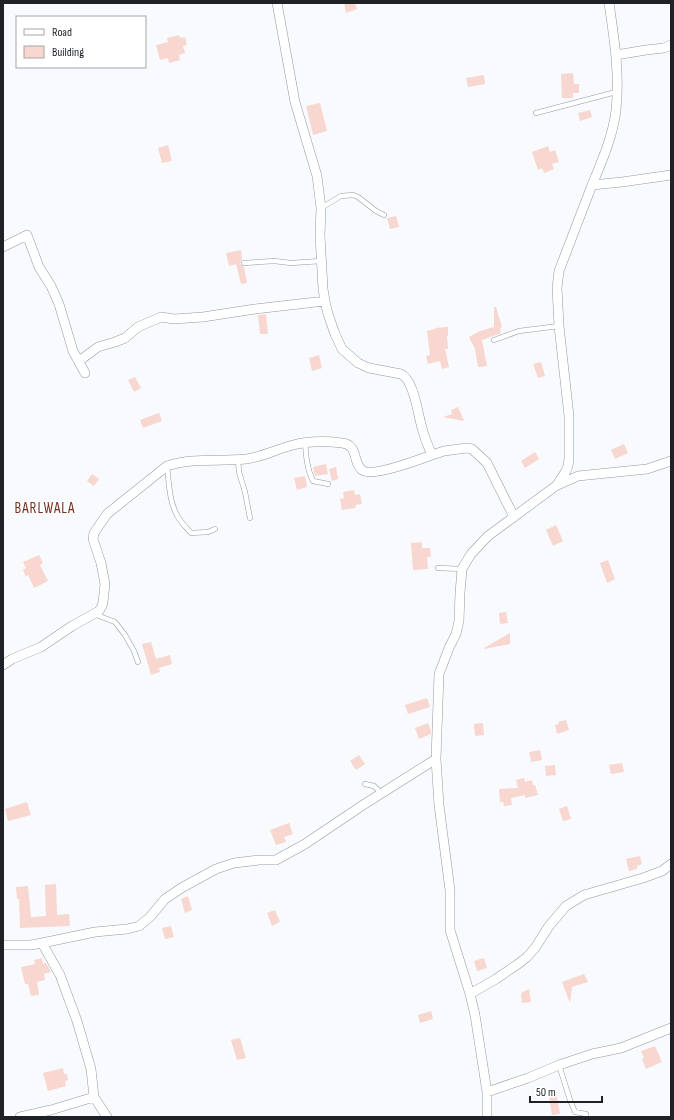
<svg xmlns="http://www.w3.org/2000/svg" width="674" height="1120" viewBox="0 0 674 1120" font-family="'Sofia Sans Condensed',sans-serif">
	<style>
		.building { fill: #f7d7cf }
		.lines { fill: none; stroke-linecap: round; stroke-linejoin: round }
		.lane-casing { stroke: #909aa5; stroke-width: 5.5 }
		.street-casing { stroke: #909aa5; stroke-width: 10 }
		.lane { stroke: #fff; stroke-width: 4.5 }
		.street { stroke: #fff; stroke-width: 9 }
		.labels { text-anchor: middle; dominant-baseline: central; stroke-width: 3; stroke-linejoin: round; paint-order: stroke }
		.quarter-label { font-size: 15px; letter-spacing: 1px; fill: #742f20; stroke: #fff }
	</style>
	<rect width="100%" height="100%" fill="#f8fafd"/>
	<path class="building" d="M344 3H355L357 9 346 13Z
		M179 35 180 38 185 37 187 45 183 46 185 53 179 55 180 60 169 63 168 58 160 60 156 45 168 42 167 38Z
		M573 73 574 84H579V93H573V98H562L561 74Z
		M484 75 485 84 468 87 466 78Z
		M320 103 327 131 313 135 306 106Z
		M590 110 592 117 580 121 578 113Z
		M168 145 172 161 162 163 158 148Z
		M548 146 550 152 555 150 559 162 552 164 554 169 544 173 542 168 538 170 532 152Z
		M396 216 399 227 390 229 387 218Z
		M241 250 242 260 241 261 240 264 244 267 247 283 241 284 236 264 229 266 226 253Z
		M494 307H496L502 327 500 328 501 333 482 340 487 366 478 367 475 349 469 337 480 331 494 327Z
		M266 314 268 334H260L258 315Z
		M448 327V336H447L448 349H445L449 367 442 369 440 361 428 364 426 356 430 355 427 331 435 329V328Z
		M319 355 322 368 312 371 309 358Z
		M541 362 545 376 538 378 533 364Z
		M135 377 141 388 134 392 128 380Z
		M458 407 464 421 443 417 452 414 451 410Z
		M159 413 162 421 143 428 140 420Z
		M624 444 628 453 615 459 611 450Z
		M535 452 539 459 525 468 521 461Z
		M326 464 328 474 315 476 313 467Z
		M336 467 338 479 332 481 329 469Z
		M92 474 99 479 94 486 87 481Z
		M305 476 307 487 297 490 294 478Z
		M354 490 355 495 360 494 362 504 355 505 356 508 342 510 340 499 344 498 343 492Z
		M556 525 563 541 553 546 546 530Z
		M422 542V548H430L431 557H427L428 569 413 570 411 543Z
		M39 555 43 563 40 565 48 581 34 588 28 575 26 577 23 570 26 568 23 562Z
		M608 560 615 579 607 583 600 563Z
		M506 612 508 623 500 624 499 613Z
		M510 633V644L484 649V648Z
		M151 642 156 659 170 655 172 664 159 668 160 672 151 675 142 644Z
		M427 698 430 707 408 714 405 705Z
		M566 720 569 730 557 734 555 725 559 724 558 722Z
		M428 723 431 731V734L419 739 415 728Z
		M483 723 484 735 475 736 474 724Z
		M540 750 542 760 531 762 529 752Z
		M359 755 365 764 356 770 350 761Z
		M622 763 624 772 611 774 609 765Z
		M555 765 556 775 546 776 545 766Z
		M524 778 525 782 532 780 533 785H535L538 795 525 798V795L511 798 512 805 504 806 503 802H500L499 789 518 788 516 780Z
		M27 802 31 815 8 821 5 809Z
		M567 806 571 819 563 821 559 809Z
		M289 823 293 834 284 837 286 842 276 845 270 830Z
		M640 856 642 864 637 866V869L629 871 626 859Z
		M56 884 57 915 69 914 70 926 20 928 19 899H17L16 887 28 886 31 917 46 916 45 885Z
		M188 896 192 910 185 913 181 899Z
		M275 910 280 922 272 926 267 913Z
		M171 926 174 937 165 939 162 928Z
		M42 958 43 964 46 963 51 972 44 974 45 980 37 982 39 995 31 996 28 984H25L21 967 35 964 34 960Z
		M484 958 487 968 477 971 474 961Z
		M584 974 588 982 572 987 570 1003 562 982Z
		M529 989 531 1002 522 1003 521 993Z
		M431 1011 433 1019 420 1023 418 1015Z
		M240 1038 246 1058 237 1060 231 1040Z
		M655 1046 662 1062 646 1069 642 1059 644 1058 641 1051Z
		M63 1068 64 1074H67L68 1080 65 1081 66 1086 48 1091 43 1073Z
		M556 1090 560 1114 552 1115 548 1091Z"/>
	<g class="lines">
		<defs>
			<path id="lane" d="M536 113 616 92
				M321 208 341 196 353 195 358 197 376 211 384 215
				M244 263 274 261 291 263 321 261
				M494 340 519 331 559 326
				M305 442C306 456 307 469 313 481L328 484
				M238 459 239 472 245 492 250 518
				M167 466C169 482 169 501 177 515 180 522 186 527 191 533L208 532 215 529
				M438 568 462 569
				M94 614 115 622 125 635 134 651 138 662
				M365 784 374 786 382 794
				M559 1065 570 1100 575 1112 586 1114"/>
			<path id="street" d="M277 3 295 102 317 176 321 208 320 235 323 289 325 301 328 314 335 334 342 349 358 363 369 368 401 374C414 380 418 415 422 428 424 437 428 446 432 455L444 451 467 448 472 449 487 463 514 517
				M616 55 646 50 664 48 671 45
				M592 185 622 182 671 175
				M3 247 27 235 39 267 51 286 59 304 73 351 85 373
				M79 361 98 347 115 342 125 338 138 327 161 317 174 319 203 317 255 309 325 301
				M558 485 578 476 647 469 671 461
				M3 665 12 659 41 647 72 626 99 611 102 606 103 602 105 584 101 563 93 539 94 533 107 514 167 466C193 457 220 462 246 459 262 457 277 449 293 445 308 441 326 441 342 443 359 445 352 462 362 470 371 478 421 459 432 455
				M42 943 95 932 127 929 139 926 150 917 165 899 183 887 216 869 234 863 259 860H276L305 844 363 805 436 759
				M3 945H31L42 943 60 975 77 1021 91 1069 94 1097 107 1117
				M470 994 496 979 518 964 527 957 535 948 549 926 566 906 584 895 643 878 662 871 671 864
				M487 1092 528 1078 559 1065 592 1054 621 1048 671 1028
				M20 1117 51 1110 94 1097
				M487 1117V1092L475 1015 470 994 450 930V890L439 805 436 759 439 674 449 648 456 634 459 621 460 593 462 569 471 554 488 536 557 485 566 471 568 466 569 458V416L559 326 557 288 559 271C570 242 581 214 592 185 602 161 613 136 616 110 620 74 614 38 609 3"/>
		</defs>
		<use href="#lane" class="lane-casing"/>
		<use href="#street" class="street-casing"/>
		<use href="#lane" class="lane"/>
		<use href="#street" class="street"/>
	</g>
	<g class="labels">
		<g class="quarter-label">
			<text x="45" y="508">BARLWALA</text>
		</g>
	</g>
	<rect width="674" height="1120" fill="none" stroke="#1e2126" stroke-width="8"/>
	<rect x="16" y="16" width="130" height="52" fill="#ffffff" stroke="#a5a6a8"/>
	<rect x="24" y="29" width="20" height="6" fill="#ffffff" stroke="#a5a6a8"/>
	<text x="52" y="36" font-size="12" fill="#1e2126">Road</text>
	<rect x="24" y="46" width="20" height="12" fill="#f7d7cf" stroke="#a5a6a8"/>
	<text x="52" y="56" font-size="12" fill="#1e2126">Building</text>
	<path d="M530 1096v6h72v-6" fill="none" stroke="#1e2126" stroke-width="2"/>
	<text x="536" y="1096" font-size="12" fill="#1e2126" stroke="#ffffff" stroke-width="3" paint-order="stroke">50 m</text>
</svg>
